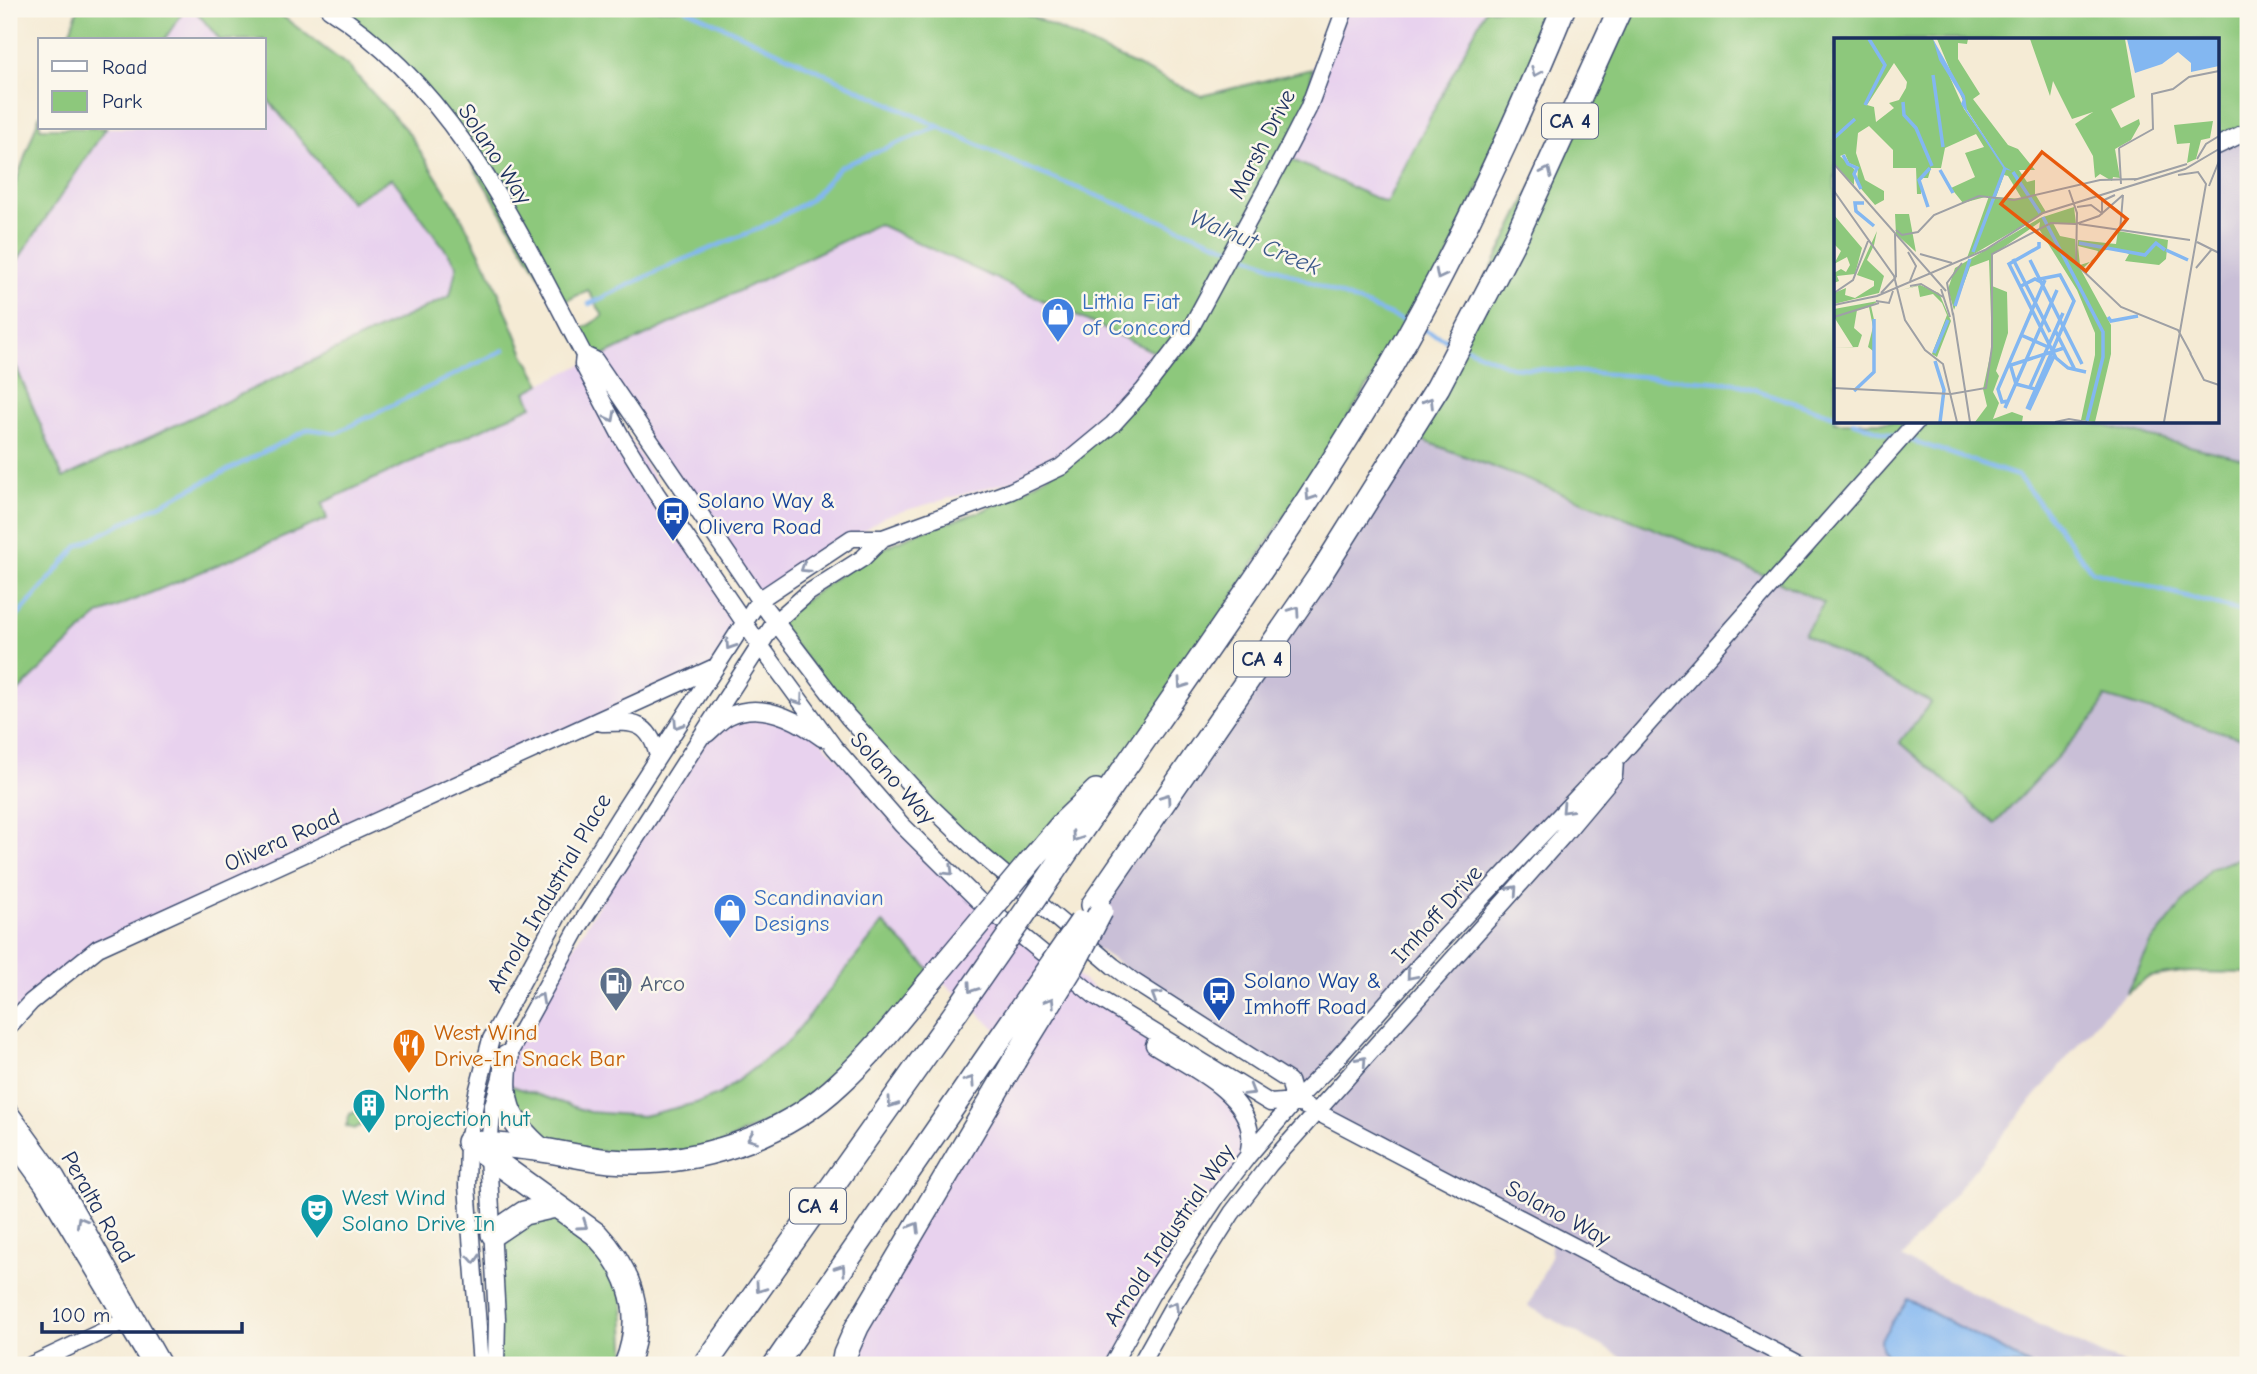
<svg xmlns="http://www.w3.org/2000/svg" width="2257" height="1374" viewBox="0 0 2257 1374" font-family="'Comic Neue',sans-serif">
	<style>
		.built { fill: #e8d2ee }
		.industrial { fill: #c9bfd7 }
		.green { fill: #8dc87c; stroke: #547c6d; stroke-width: 2 }
		.water { fill: #83b7f1; stroke: #4f73a8; stroke-width: 2 }
		.lines { fill: none; stroke-linecap: round; stroke-linejoin: round }
		.stream { stroke: #83b7f1; stroke-width: 4.5 }
		.minor-casing { stroke: #3c4b70; stroke-width: 19 }
		.highway-casing { stroke: #3c4b70; stroke-width: 26 }
		.minor { stroke: #fff; stroke-width: 16 }
		.highway { stroke: #fff; stroke-width: 23 }
		.highway-bridge-casing { stroke: #3c4b70; stroke-width: 26; stroke-linecap: butt }
		.highway-bridge { stroke: #fff; stroke-width: 23 }
		.oneway { stroke: #8d97ae }
		.labels { text-anchor: middle; dominant-baseline: central; stroke-width: 5; stroke-linejoin: round; paint-order: stroke }
		.shield { fill: #fbf7ec; stroke: #5e6b89; stroke-width: 2 }
		.shield-label { font-size: 21px; font-weight: bold; fill: #1b2f5e }
		.street-label { font-size: 23px; fill: #1b2f5e; stroke: #fbf7ec }
		.shop-label { font-size: 23px; fill: #366cbe; stroke: #fbf7ec; text-anchor: start }
		.transit-label { font-size: 23px; fill: #164399; stroke: #fbf7ec; text-anchor: start }
		.service-label { font-size: 23px; fill: #4e5e75; stroke: #fbf7ec; text-anchor: start }
		.food-label { font-size: 23px; fill: #c56008; stroke: #fbf7ec; text-anchor: start }
		.culture-label { font-size: 23px; fill: #0d838f; stroke: #fbf7ec; text-anchor: start }
		.water-label { font-size: 24px; font-style: italic; fill: #3a588a; stroke: #fbf7ec }
		.inset-river { fill: none; stroke: #83b7f1; stroke-width: 3.5 }
		.inset-road { fill: none; stroke: #9ea0a5; stroke-width: 2 }
		.view { fill: #e8590c; fill-opacity: 0.15; stroke: #e8590c; stroke-width: 3.5 }
		.inset-edge { fill: none; stroke: #1b2f5e; stroke-width: 3.5 }
	</style>
	<rect width="100%" height="100%" fill="#fbf7ec"/>
	<filter id="ink" filterUnits="userSpaceOnUse"><feTurbulence type="fractalNoise" baseFrequency=".0143" numOctaves="2"/><feDisplacementMap in="SourceGraphic" scale="14" xChannelSelector="R" yChannelSelector="G"/><feConvolveMatrix kernelMatrix="1 2 1 2 8 2 1 2 1" color-interpolation-filters="sRGB"/></filter>
	<filter id="wash" filterUnits="userSpaceOnUse"><feTurbulence type="fractalNoise" baseFrequency=".00686" numOctaves="4" result="noise"/><feDisplacementMap in="SourceGraphic" scale="28" xChannelSelector="R" yChannelSelector="G"/><feGaussianBlur stdDeviation="1.57" result="paint"/><feColorMatrix in="noise" values="0 0 0 0 0 0 0 0 0 0 0 0 0 0 0 0 0 1.4 0 .05"/><feComposite in="paint" operator="in"/></filter>
	<g filter="url(#wash)">
		<rect width="100%" height="100%" fill="#f5ebd5"/>
		<path class="built" d="M185 9H194L220 40H164Z
			M1344 9H1486L1386 203 1284 156 1296 98Z
			M264 95 351 201 392 178 457 265 450 296 62 479 9 350V273L106 128H264Z
			M878 224 1152 351 1128 390 1101 421 1064 452 1015 480 885 516 759 600 595 360Z
			M583 364 744 622 715 667 98 948 9 1026V700L98 615 327 519 321 504 532 406 526 391Z
			M749 711 806 726 978 900 1136 1021 1145 1039 1231 1095 1244 1113 1248 1156 1112 1365H843L1020 1050 935 975 883 924 788 1042 720 1094 700 1102 643 1116 589 1112 503 1083 507 1057 697 742Z"/>
		<path class="industrial" d="M2248 131V460L2088 422H2217V146Z
			M1409 435 1690 544 1775 579 1824 604 1805 634 1931 702 2097 714 2105 697 2248 740V855L2210 869 2152 942 2126 994 2101 1017 1901 1258 2095 1352 2128 1365H1636L1528 1306 1550 1259 1552 1236 1317 1112 1407 1010 1615 762 1295 1101 1289 1080 1074 933Z"/>
		<path class="green" d="M78 9H185L164 40H67Z
			M194 9H273L348 66 408 132 458 211 493 279 524 354 541 384 526 392 532 406 322 503 327 519 98 615 9 700V469L11 430 9 421V350L63 478 450 296 457 265 392 178 351 202 264 95V40H220Z
			M329 9H1016L1201 96 1312 69 1308 109 1284 156 1386 203 1486 9H1559L1441 272 1127 762 1011 884 926 802 775 622 863 558 916 533 982 511 1014 496 1061 467 1173 352 1152 351 878 224 595 360 573 335 603 316 588 290 558 305 434 102Z
			M1620 9H2248V131L2217 146V40H1835V422H2088L2248 460V740L2105 697 2097 714 1995 824 1900 742 1931 702 1804 634 1824 603C1690 538 1548 489 1409 435Z
			M40 114V128H106L9 273V202Z
			M2248 855V973L2181 972 2149 977 2126 994 2152 942 2210 869Z
			M883 923 935 975 838 1086 699 1155 540 1149 503 1083 589 1112 643 1116 700 1102 720 1094 788 1042Z
			M360 1110 369 1116 370 1121 354 1129 346 1126 350 1114Z
			M555 1206 621 1266 626 1365H496L493 1234Z"/>
		<path class="water" d="M1907 1299 2030 1365H1906L1887 1357 1882 1348 1881 1339Z"/>
		<g class="lines">
			<path class="stream" d="M686 9 1032 170 1230 248
				M1238 252 1407 322
				M589 304 675 263 760 228 810 200 840 167 937 127
				M1422 329 1452 342
				M1467 348 1511 367 1735 383 1835 416
				M1853 422 1898 437
				M1907 439 2018 476 2092 571 2248 613
				M9 626 78 546 309 429 336 433 504 350"/>
		</g>
	</g>
	<g filter="url(#ink)">
		<g class="lines">
			<defs>
				<path id="minor" d="M329 9C455 89 517 228 584 355L583 364 622 438 656 493 759 644 834 747 902 825 978 900 1095 996 1270 1103 1295 1101 1317 1112 1801 1365
					M2217 146 2248 131
					M584 355 595 360 759 600 848 717 926 802 978 852 1113 966 1133 981 1289 1081 1295 1101
					M602 723C634 722 649 721 658 756
					M707 734C714 728 721 720 729 716 761 700 796 719 822 738
					M9 1026 31 1002 98 948 715 667
					M1154 1045C1187 1066 1246 1091 1250 1134 1251 1141 1249 1149 1248 1156
					M9 1111 56 1176 163 1365
					M9 1138 43 1185 151 1365
					M31 1365 133 1317
					M481 1365 467 1186 468 1142 477 1093 491 1039 560 912 620 816 759 600 852 538H883L1011 491 1061 467 1113 424 1143 391 1189 331 1290 144 1308 109 1345 9
					M496 1365 497 1318 488 1156 493 1105 507 1057 580 925 775 622 808 593 863 558 883 538
					M1112 1365 1151 1295 1218 1195 1248 1156 1295 1101 1333 1063 1443 939 1600 773 1615 761 1916 422
					M1140 1365 1173 1306 1232 1213 1269 1165 1562 837 1614 775 1615 761"/>
				<path id="highway" d="M1035 856 1065 821 1096 791
					M1053 872C1167 704 1288 541 1391 366 1457 252 1513 131 1563 9
					M1093 905 1318 578 1438 387 1518 233 1620 9
					M507 1057C500 1102 507 1120 540 1149
					M468 1142C493 1145 518 1146 542 1150 565 1153 587 1159 610 1161 691 1168 781 1139 840 1083 873 1053 900 1018 928 984
					M471 1144 596 1234C631 1271 646 1316 626 1365
					M493 1234 524 1213 555 1206
					M705 1365 956 1012
					M775 1365 995 1046
					M843 1365 845 1354 857 1327 1014 1061"/>
			</defs>
			<use href="#minor" class="minor-casing"/>
			<use href="#highway" class="highway-casing"/>
			<use href="#minor" class="minor"/>
			<use href="#highway" class="highway"/>
			<defs>
				<path id="highway-bridge" d="M928 984 1035 856
					M956 1012 1053 872
					M995 1046 1081 922
					M1014 1061 1072 967 1101 911"/>
			</defs>
			<use href="#highway-bridge" class="highway-bridge-casing"/>
			<use href="#highway-bridge" class="highway-bridge"/>
		</g>
		<defs><path id="oneway-chevron" d="M-2-3.5L2.5 0L-2 3.5" fill="none" stroke-width="1.6" stroke-linecap="round" stroke-linejoin="round" transform="scale(1.75)"/></defs>
		<g class="oneway">
			<use href="#oneway-chevron" transform="translate(1536 72) rotate(114)"/>
			<use href="#oneway-chevron" transform="translate(1547 172) rotate(-65)"/>
			<use href="#oneway-chevron" transform="translate(1440 275) rotate(117)"/>
			<use href="#oneway-chevron" transform="translate(1429 402) rotate(-59)"/>
			<use href="#oneway-chevron" transform="translate(611 417) rotate(62)"/>
			<use href="#oneway-chevron" transform="translate(1310 496) rotate(123)"/>
			<use href="#oneway-chevron" transform="translate(805 568) rotate(147)"/>
			<use href="#oneway-chevron" transform="translate(1295 611) rotate(-55)"/>
			<use href="#oneway-chevron" transform="translate(730 645) rotate(123)"/>
			<use href="#oneway-chevron" transform="translate(1182 684) rotate(125)"/>
			<use href="#oneway-chevron" transform="translate(799 700) rotate(54)"/>
			<use href="#oneway-chevron" transform="translate(678 724) rotate(123)"/>
			<use href="#oneway-chevron" transform="translate(1166 798) rotate(-55)"/>
			<use href="#oneway-chevron" transform="translate(1566 809) rotate(133)"/>
			<use href="#oneway-chevron" transform="translate(1076 837) rotate(124)"/>
			<use href="#oneway-chevron" transform="translate(949 871) rotate(44)"/>
			<use href="#oneway-chevron" transform="translate(1513 890) rotate(-48)"/>
			<use href="#oneway-chevron" transform="translate(1411 975) rotate(131)"/>
			<use href="#oneway-chevron" transform="translate(972 988) rotate(125)"/>
			<use href="#oneway-chevron" transform="translate(1156 996) rotate(-148)"/>
			<use href="#oneway-chevron" transform="translate(540 998) rotate(-61)"/>
			<use href="#oneway-chevron" transform="translate(1050 1002) rotate(-58)"/>
			<use href="#oneway-chevron" transform="translate(1362 1061) rotate(-48)"/>
			<use href="#oneway-chevron" transform="translate(970 1081) rotate(-56)"/>
			<use href="#oneway-chevron" transform="translate(1250 1091) rotate(31)"/>
			<use href="#oneway-chevron" transform="translate(892 1103) rotate(125)"/>
			<use href="#oneway-chevron" transform="translate(752 1138) rotate(158)"/>
			<use href="#oneway-chevron" transform="translate(81 1221) rotate(-119)"/>
			<use href="#oneway-chevron" transform="translate(583 1225) rotate(35)"/>
			<use href="#oneway-chevron" transform="translate(915 1227) rotate(-59)"/>
			<use href="#oneway-chevron" transform="translate(474 1259) rotate(86)"/>
			<use href="#oneway-chevron" transform="translate(841 1269) rotate(-55)"/>
			<use href="#oneway-chevron" transform="translate(760 1288) rotate(125)"/>
			<use href="#oneway-chevron" transform="translate(1174 1306) rotate(-59)"/>
		</g>
	</g>
	<defs>
		<symbol id="shop-pin" viewBox="-11 -11 22 30"><path d="M0 17L-7.5 6A9.5 9.5 0 1 1 7.5 6Z" fill="#3f7fe0" stroke="#fbf7ec"/><path d="M-5-2.5h2.3a2.7 3.5 0 0 1 5.4 0H5L5.5 6h-11ZM-1.5-2.5h3a1.5 2.3 0 0 0-3 0Z" fill="#fff"/></symbol>
		<symbol id="bus-pin" viewBox="-11 -11 22 30"><path d="M0 17L-7.5 6A9.5 9.5 0 1 1 7.5 6Z" fill="#1a4fb4" stroke="#fbf7ec"/><path d="M-5-6H5V4H4V6H2V4H-2V6H-4V4H-5ZM-3.5-4V0h7V-4ZM-3.5 1.2v1.5H-2V1.2ZM2 1.2v1.5H3.5V1.2Z" fill="#fff"/></symbol>
		<symbol id="fuel-pin" viewBox="-11 -11 22 30"><path d="M0 17L-7.5 6A9.5 9.5 0 1 1 7.5 6Z" fill="#5c6f8a" stroke="#fbf7ec"/><path d="M-5.5-6h7V0h2V4h1.3V-2.5L3-4.5l.8-.8L6-3V5H2.5V1h-1V6h-7ZM-4.2-4.7v3.2H.2V-4.7Z" fill="#fff"/></symbol>
		<symbol id="restaurant-pin" viewBox="-11 -11 22 30"><path d="M0 17L-7.5 6A9.5 9.5 0 1 1 7.5 6Z" fill="#e8710a" stroke="#fbf7ec"/><path d="M-5-6h1v4h1v-4h1v4h1v-4h1v5L-1.5 .5V6h-2V.5L-5-1ZM5-6V6H3V1.5H1.5Q1.5-4 5-6Z" fill="#fff"/></symbol>
		<symbol id="building-pin" viewBox="-11 -11 22 30"><path d="M0 17L-7.5 6A9.5 9.5 0 1 1 7.5 6Z" fill="#0f9aa8" stroke="#fbf7ec"/><path d="M-4-6H4V6H1V3H-1V6H-4ZM-2.5-4.3h1.7v1.8h-1.7ZM.8-4.3h1.7v1.8H.8ZM-2.5-1h1.7V.8h-1.7ZM.8-1h1.7V.8H.8Z" fill="#fff"/></symbol>
		<symbol id="theatre-pin" viewBox="-11 -11 22 30"><path d="M0 17L-7.5 6A9.5 9.5 0 1 1 7.5 6Z" fill="#0f9aa8" stroke="#fbf7ec"/><path d="M-5-5.5Q0-4 5-5.5V0Q5 5 0 6Q-5 5-5 0ZM-3.3-2.5H-1v1.5H-3.3ZM1-2.5H3.3v1.5H1ZM-2.8 1Q0 5.5 2.8 1Z" fill="#fff"/></symbol>
	</defs>
	<g fill-rule="evenodd">
		<use href="#shop-pin" x="1039" y="295" width="38" height="52"/>
		<use href="#bus-pin" x="654" y="494" width="38" height="52"/>
		<use href="#shop-pin" x="711" y="891" width="38" height="52"/>
		<use href="#fuel-pin" x="597" y="964" width="38" height="52"/>
		<use href="#bus-pin" x="1200" y="974" width="38" height="52"/>
		<use href="#restaurant-pin" x="390" y="1026" width="38" height="52"/>
		<use href="#building-pin" x="350" y="1086" width="38" height="52"/>
		<use href="#theatre-pin" x="298" y="1191" width="38" height="52"/>
	</g>
	<g class="labels">
		<g class="shield">
			<rect x="1542" y="103.5" width="56" height="35" rx="5"/>
			<rect x="1234" y="641.5" width="56" height="35" rx="5"/>
			<rect x="790" y="1188.5" width="56" height="35" rx="5"/>
		</g>
		<g class="shield-label">
			<text x="1570" y="121">CA 4</text>
			<text x="1262" y="659">CA 4</text>
			<text x="818" y="1206">CA 4</text>
		</g>
		<g class="street-label">
			<text transform="translate(1262 144) rotate(-63)">Marsh Drive</text>
			<text transform="translate(495 154) rotate(57)">Solano Way</text>
			<text transform="translate(893 778) rotate(48)">Solano Way</text>
			<text transform="translate(282 840) rotate(-24)">Olivera Road</text>
			<text transform="translate(549 893) rotate(-60)">Arnold Industrial Place</text>
			<text transform="translate(1437 914) rotate(-48)">Imhoff Drive</text>
			<text transform="translate(98 1207) rotate(60)">Peralta Road</text>
			<text transform="translate(1558 1213) rotate(28)">Solano Way</text>
			<text transform="translate(1169 1235) rotate(-56)">Arnold Industrial Way</text>
		</g>
		<g class="shop-label">
			<text x="1082" y="301">Lithia Fiat<tspan x="1082" dy="26">of Concord</tspan></text>
			<text x="754" y="897">Scandinavian<tspan x="754" dy="26">Designs</tspan></text>
		</g>
		<g class="transit-label">
			<text x="698" y="500">Solano Way &amp;<tspan x="698" dy="26">Olivera Road</tspan></text>
			<text x="1244" y="980">Solano Way &amp;<tspan x="1244" dy="26">Imhoff Road</tspan></text>
		</g>
		<g class="service-label">
			<text x="640" y="983">Arco</text>
		</g>
		<g class="food-label">
			<text x="434" y="1032">West Wind<tspan x="434" dy="26">Drive-In Snack Bar</tspan></text>
		</g>
		<g class="culture-label">
			<text x="394" y="1092">North<tspan x="394" dy="26">projection hut</tspan></text>
			<text x="342" y="1197">West Wind<tspan x="342" dy="26">Solano Drive In</tspan></text>
		</g>
		<g class="water-label">
			<text transform="translate(1255 242) rotate(22)">Walnut Creek</text>
		</g>
	</g>
	<g transform="translate(1834 38)">
		<rect width="385" height="385" fill="#f5ebd5"/>
		<path d="M0 1H99L130 71 165 121 132 70 103 1H134L133 6 124 5V21L146 56 139 61 174 107 184 111 201 132H185L193 144 201 142V156L212 174 133 220 155 158 129 165 117 150 141 139 131 115 150 109 142 96 111 110 107 130H97L94 140H87V156H83L82 130H59V112L35 88 24 95 22 115 31 142 50 153V162L41 167 23 146 24 129 15 125 11 116 6 118 20 131V147L0 126ZM60 25 73 44 72 50 65 62 55 65 60 70 42 84 40 69 33 67ZM170 137 174 138 188 161 162 159ZM196 1H291L301 59 277 71 287 90 305 81 306 86 297 102 281 111 286 140 279 139 278 143 266 136 261 140 259 118 241 86 259 74 238 81 219 43 216 58ZM379 83 376 100 367 102 362 121 353 125 356 105 343 106 340 87ZM240 169 242 186 219 185 226 198 241 201 242 225 244 202 282 206 284 193 334 202 332 221 325 227 291 223 295 216 280 210 268 213 247 232 277 287V316L261 384 247 382 261 317V295L243 252 205 191 206 184 157 218 158 248 173 254 174 295 162 333 165 338 159 354 165 365 159 381 178 374 189 378 188 384H141L153 368 149 351 158 309 155 222 136 229 120 272 114 251 121 230 206 180ZM244 208 264 213 262 222 246 227ZM61 176H75L82 214 62 196ZM0 177 28 210 21 236 3 238 5 243 0 245V235L7 231 12 234 16 227 13 219 0 226 7 213 0 206ZM43 193 40 207 33 222 50 238 45 255 0 266V255L12 250 11 257 21 260 40 248V243L23 237ZM86 247 105 255 117 283 103 319 98 316 113 277 108 265 99 256 86 259 84 248 67 252ZM44 263 37 268 41 286 39 313 34 309 39 289 35 269 23 272 20 290 28 297 24 309 0 310 19 309 0 279V271Z" fill="#8dc87c" fill-rule="evenodd"/>
		<path d="M99 1 131 58 133 72 171 129 178 133 170 131 127 66 129 61 105 22ZM293 1H385V28L357 34V25L344 14 328 26 301 35Z" fill="#83b7f1"/>
		<path class="inset-river" d="M99 37 109 109M69 64 70 77 82 90 98 128M31 67 51 27 35 1M0 100 21 81M9 117 14 126 23 130 20 136 27 151M106 132 119 155M179 134 206 175M30 165H21L22 173 40 188M94 169 85 142 96 130M209 179 269 294V319L253 383M205 204V209L175 226 222 320 234 330 252 334M245 205 311 217 322 205 331 212M332 212 354 222M139 214 171 130M179 221 216 294M196 222 248 326M187 248 201 241 207 244M121 268 136 221M274 279 277 283 304 278M221 292 241 332M187 297 214 309M100 315 114 282M101 323 110 352 106 384M174 328 230 310M177 329 182 346 201 351M196 349 229 275M20 353 40 334V281M174 363 168 364 164 351 211 242M171 370 223 252M193 371 240 263 226 237 206 241M195 372 220 318"/>
		<path class="inset-road" d="M285 110 319 91 318 56 339 51 355 39 385 33M285 110 287 146M363 121 372 106 385 98M0 126 112 253M300 142 353 126M375 148 385 123M235 152 243 175 242 226 287 269 344 292 357 316M0 153 60 238 71 282 91 312 109 326 123 384M243 169 257 167 269 176M268 175V163L281 157M245 186 356 202M62 192 68 197 84 194 100 177 145 158 180 162 266 142 303 141M286 193 289 157M61 196 62 239M363 204 385 215M74 214 82 228 76 243M86 216 118 225M362 230 378 211M76 248 87 246 109 259M107 251 116 279M0 255 19 242 34 203M47 255 62 239M42 263 55 265 59 253M0 267 43 258 151 212 209 175 351 131 385 111M119 275 136 384M119 277 113 245 128 225M0 279 45 265M356 315 370 342 385 347M0 350 117 356 152 350 158 309V216L217 185 242 186 265 178 289 157M221 384 235 381 253 384M330 384 372 146 364 134 344 137"/>
		<path class="view" d="M208 114 293 181 252 233 167 166Z"/>
		<rect width="385" height="385" class="inset-edge"/>
	</g>
	<rect width="2257" height="1374" fill="none" stroke="#fbf7ec" stroke-width="35"/>
	<rect x="38" y="38" width="228" height="91" fill="#fbf7ec" stroke="#a1a7b3" stroke-width="2"/>
	<rect x="52" y="61" width="35" height="10" fill="#ffffff" stroke="#a1a7b3" stroke-width="2"/>
	<text x="102" y="74" font-size="21" fill="#1b2f5e">Road</text>
	<rect x="52" y="91" width="35" height="21" fill="#8dc87c" stroke="#a1a7b3" stroke-width="2"/>
	<text x="102" y="108" font-size="21" fill="#1b2f5e">Park</text>
	<path d="M42 1322v10h200v-10" fill="none" stroke="#1b2f5e" stroke-width="3.5"/>
	<text x="52" y="1322" font-size="21" fill="#1b2f5e" stroke="#fbf7ec" stroke-width="5" paint-order="stroke">100 m</text>
</svg>
